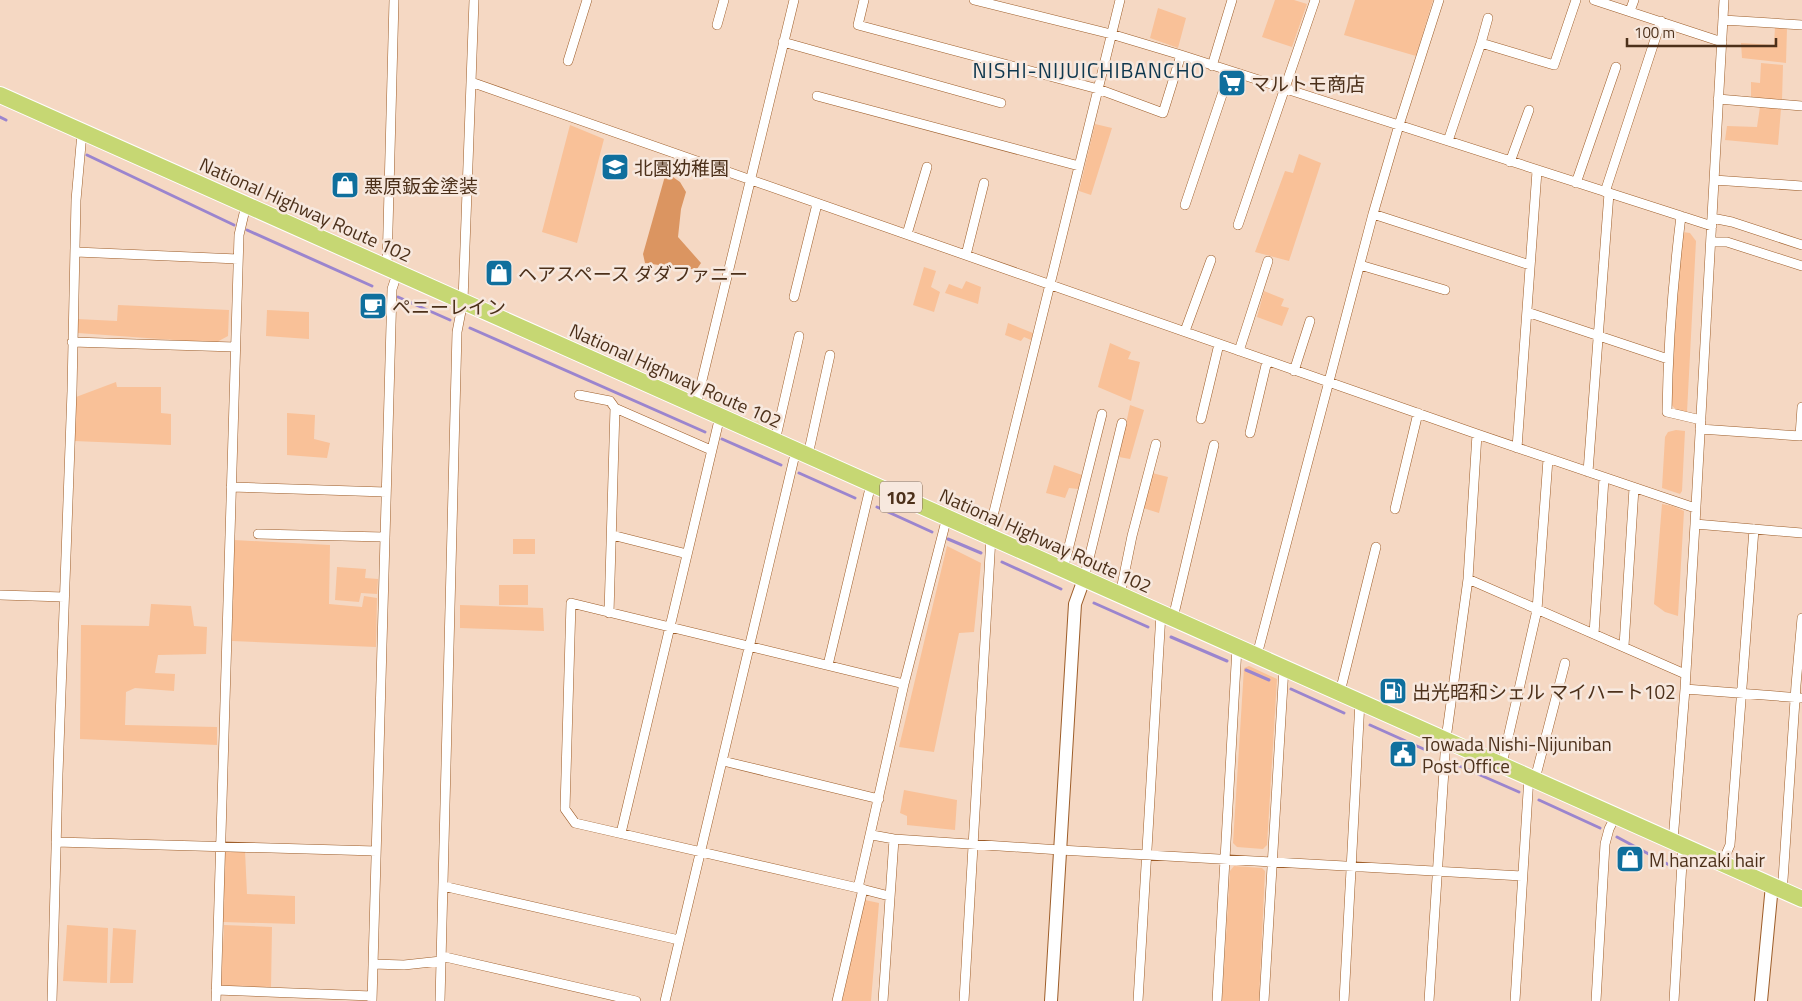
<svg xmlns="http://www.w3.org/2000/svg" width="1802" height="1001" viewBox="0 0 1802 1001" font-family="'Titillium Web','Noto Sans JP',sans-serif">
	<style>
		.green { fill: #f9c198 }
		.forest { fill: #db9561 }
		.lines { fill: none; stroke-linecap: round; stroke-linejoin: round }
		.stream { stroke: #9b85ce; stroke-width: 3 }
		.street-casing { stroke: #9d5d29; stroke-width: 10 }
		.secondary-casing { stroke: #9d5d29; stroke-width: 14 }
		.highway-casing { stroke: #fff; stroke-width: 18 }
		.street { stroke: #fff; stroke-width: 9 }
		.secondary { stroke: #fff; stroke-width: 12 }
		.highway { stroke: #c6d773; stroke-width: 16 }
		.labels { text-anchor: middle; dominant-baseline: central; stroke-width: 5; stroke-linejoin: round; paint-order: stroke }
		.shield { fill: #f7e8de; stroke: #7f6755; stroke-width: 1 }
		.shield-label { font-size: 18px; font-weight: bold; fill: #4c301a }
		.poi-label { font-size: 19px; fill: #4c301a; stroke: #f7e8de; text-anchor: start }
		.street-label { font-size: 19px; fill: #4c301a; stroke: #f7e8de }
		.quarter-label { font-size: 21px; letter-spacing: 1px; fill: #0e374e; stroke: #f7e8de }
	</style>
	<rect width="100%" height="100%" fill="#f5d8c3"/>
	<path class="green" d="M1275 0H1294L1307 4 1292 47 1262 37Z
		M1355 0H1433L1416 56 1344 35Z
		M1158 8 1186 18 1178 48 1150 38Z
		M1775 27 1787 28 1786 63 1742 58 1741 43 1774 45Z
		M1761 63 1783 65 1782 100 1751 98V82L1760 83Z
		M1760 107 1781 109 1778 145 1725 140 1727 126 1757 127Z
		M1095 124 1112 128 1091 195 1079 191Z
		M570 125 604 139 577 243 542 232Z
		M1299 154 1321 163 1289 261 1255 252 1285 171 1293 173Z
		M1683 232 1690 233 1696 241 1687 412C1679 414 1673 408 1670 402L1671 341Z
		M924 267 936 271 931 287 940 292 934 312 913 305Z
		M966 281 981 287 978 304 945 293 949 284 962 289Z
		M1264 291 1284 299 1281 306 1289 308 1282 326 1257 317Z
		M118 305 229 310 228 336 215 343 78 333 77 319 117 321Z
		M267 310 309 312V339L266 336Z
		M1008 323 1033 333 1031 340 1024 337 1021 341 1005 335Z
		M1110 343 1131 352 1128 359 1140 362 1131 401 1098 387Z
		M116 382 117 387H161V413L171 414V445L74 441 76 397Z
		M1130 405 1144 410 1130 459 1119 457Z
		M287 413 315 415 314 439 330 443 327 458 287 455Z
		M1676 430 1685 431 1682 491 1680 494 1662 488 1665 437 1668 432Z
		M1054 465 1082 475 1078 489 1069 488 1065 498 1046 493Z
		M1152 473 1168 477 1159 513 1143 508Z
		M1662 504 1673 506 1684 511 1678 616 1665 612 1654 604Z
		M513 539H535V554H513Z
		M234 540 330 545 329 604 362 607 364 596 377 598 376 647 232 641Z
		M947 546 981 563 974 632 959 633 934 752 899 747Z
		M337 567 366 569 365 578 378 579 377 594 361 593 359 602 335 600Z
		M499 585H528V605H499Z
		M151 604 191 606 194 626 207 627 206 654 158 655 155 673 175 674 174 691 135 688 126 692 125 725 217 727V745L80 739 81 625 149 626Z
		M460 605 543 608 544 631 460 628Z
		M1249 666 1277 679 1267 845 1263 849 1237 847 1233 843 1244 668Z
		M904 790 957 800 955 830 907 825V816L900 813Z
		M224 851H245L247 894 295 896V924L223 922Z
		M1234 866 1262 868 1265 871 1259 1001H1222L1230 871Z
		M865 900 879 903 871 1001H842Z
		M67 925 108 928 107 983 63 981Z
		M224 925 272 927 271 990 221 987Z
		M113 928 136 930 133 983H110Z"/>
	<path class="forest" d="M670 175 680 182 686 192 681 209 678 237 701 263 697 269H686L645 263 643 254 665 176Z"/>
	<g class="lines">
		<path class="stream" d="M0 117 6 120
			M87 155 234 225
			M247 230 372 286
			M398 297 450 320
			M470 328 705 432
			M722 439 781 465
			M799 473 855 498
			M877 507 932 532
			M948 539 981 553
			M1002 562 1061 589
			M1094 603 1148 627
			M1171 637 1227 661
			M1246 670 1269 680
			M1291 689 1344 713
			M1370 725 1428 751
			M1455 764 1519 792
			M1539 800 1600 828
			M1617 837 1673 867"/>
		<defs>
			<path id="street" d="M864 0 858 25 1098 89 1163 113 1181 55
				M974 0 1111 34 1181 55 1712 226
				M1594 0 1722 42
				M1630 11 1634 0
				M1723 20 1802 25
				M717 25 724 0
				M783 42 1001 103
				M1481 43 1488 18
				M568 61 587 0
				M1212 66 1232 0
				M471 82 1477 434 1695 508
				M817 96 1079 166
				M1718 99 1802 106
				M1448 141 1481 43 1554 65 1576 0
				M1510 162 1529 110
				M1714 180 1802 186
				M1576 183 1616 67
				M1605 192 1661 21
				M1185 205 1230 71
				M1373 214 1530 265
				M1681 216C1673 281 1668 346 1667 412L1701 420
				M1712 218 1732 222 1802 245
				M1238 225 1315 0
				M907 234 927 167
				M1711 242H1727L1802 266
				M76 252 238 259
				M966 255 984 183
				M1360 265 1445 290
				M387 267 394 0
				M794 297 817 204
				M1527 312 1668 359
				M1185 331 1211 260
				M72 342 235 347
				M1239 351 1268 261
				M1294 371 1310 321
				M579 395 610 401 615 408 711 450
				M696 405 794 0
				M1201 419 1219 344
				M1700 429 1800 436 1802 407
				M1250 433 1267 361
				M775 441 799 336
				M1517 448 1537 171
				M808 455 830 355
				M1588 472 1609 193
				M231 487 386 492
				M1395 509 1418 413
				M1695 524 1802 533
				M258 534 384 537
				M612 535 687 554
				M988 536 1120 0
				M1063 570 1102 414
				M1084 579 1122 423
				M1468 579 1685 674
				M0 595 64 597
				M1120 595 1132 536 1156 444
				M609 613 615 408
				M1173 618 1214 445
				M1594 634 1604 478
				M1624 646 1634 488
				M1257 655 1373 214 1399 125 1439 0
				M828 665 871 484
				M904 684 571 603 565 809 575 823 858 888 904 684 947 517
				M1685 689 1802 698
				M1340 692 1376 547
				M723 761 879 799
				M1502 764 1537 610 1548 459
				M1535 779 1565 663
				M621 833 720 416
				M872 835 894 839 1060 850 1522 876
				M1673 841 1685 689 1695 524 1724 0
				M56 842 376 851
				M1722 863 1730 845 1754 529
				M443 886 679 940
				M858 888 889 896
				M1781 890 1783 880 1796 685 1802 618
				M441 956 636 1001
				M373 964 404 965 441 961
				M216 990 372 996
				M52 1001 58 774 72 391 76 200 82 133
				M216 1001 239 235 246 205
				M372 1001 392 289 398 271
				M440 1001 457 332 463 301 474 0
				M665 1001 796 450
				M837 1001 863 889
				M883 1001 894 839
				M964 1001 991 537
				M1138 1001 1161 613
				M1217 1001 1237 647
				M1264 1001 1284 667
				M1344 1001 1360 701
				M1429 1001 1446 739 1468 579 1477 434
				M1515 1001 1529 776
				M1596 1001 1605 844 1609 829 1616 815
				M1674 1001 1683 845"/>
			<path id="secondary" d="M1051 1001 1075 604 1084 579
				M1761 1001 1772 885"/>
			<path id="highway" d="M0 95 1802 899"/>
		</defs>
		<use href="#street" class="street-casing"/>
		<use href="#secondary" class="secondary-casing"/>
		<use href="#highway" class="highway-casing"/>
		<use href="#street" class="street"/>
		<use href="#secondary" class="secondary"/>
		<use href="#highway" class="highway"/>
	</g>
	<defs>
		<symbol id="supermarket-square" viewBox="-11 -11 22 22"><rect x="-9" y="-9" width="18" height="18" rx="4" fill="#0f6f9d" stroke="#f7e8de"/><path d="M-6-5.5h2.5l.6 2H6L4.5 2H-2.5L-4.4-4H-6ZM-1.5 3.2a1.3 1.3 0 1 0 .1 0ZM3 3.2a1.3 1.3 0 1 0 .1 0Z" fill="#fff"/></symbol>
		<symbol id="school-square" viewBox="-11 -11 22 22"><rect x="-9" y="-9" width="18" height="18" rx="4" fill="#0f6f9d" stroke="#f7e8de"/><path d="M0-5L7-2L0 1L-7-2ZM-4 1L0 2.5L4 1V4Q0 6-4 4Z" fill="#fff"/></symbol>
		<symbol id="shop-square" viewBox="-11 -11 22 22"><rect x="-9" y="-9" width="18" height="18" rx="4" fill="#0f6f9d" stroke="#f7e8de"/><path d="M-5-2.5h2.3a2.7 3.5 0 0 1 5.4 0H5L5.5 6h-11ZM-1.5-2.5h3a1.5 2.3 0 0 0-3 0Z" fill="#fff"/></symbol>
		<symbol id="cafe-square" viewBox="-11 -11 22 22"><rect x="-9" y="-9" width="18" height="18" rx="4" fill="#0f6f9d" stroke="#f7e8de"/><path d="M-5.5-4.5H6V0H3Q3 3.5 0 3.5H-2.5Q-5.5 3.5-5.5 0ZM3-3.2v2h1.7v-2ZM-6 4.5H4V6H-6Z" fill="#fff"/></symbol>
		<symbol id="fuel-square" viewBox="-11 -11 22 22"><rect x="-9" y="-9" width="18" height="18" rx="4" fill="#0f6f9d" stroke="#f7e8de"/><path d="M-5.5-6h7V0h2V4h1.3V-2.5L3-4.5l.8-.8L6-3V5H2.5V1h-1V6h-7ZM-4.2-4.7v3.2H.2V-4.7Z" fill="#fff"/></symbol>
		<symbol id="civic-square" viewBox="-11 -11 22 22"><rect x="-9" y="-9" width="18" height="18" rx="4" fill="#0f6f9d" stroke="#f7e8de"/><path d="M-.6-6.5H3V-4.5H.6V-3L4-1V1h2V6H-6V1h2V-1L-.6-3ZM-1.2 2.5V6h2.4V2.5Z" fill="#fff"/></symbol>
	</defs>
	<g fill-rule="evenodd">
		<use href="#supermarket-square" x="1216" y="67" width="32" height="32"/>
		<use href="#school-square" x="599" y="151" width="32" height="32"/>
		<use href="#shop-square" x="329" y="169" width="32" height="32"/>
		<use href="#shop-square" x="483" y="257" width="32" height="32"/>
		<use href="#cafe-square" x="357" y="290" width="32" height="32"/>
		<use href="#fuel-square" x="1377" y="675" width="32" height="32"/>
		<use href="#civic-square" x="1387" y="738" width="32" height="32"/>
		<use href="#shop-square" x="1614" y="843" width="32" height="32"/>
	</g>
	<g class="labels">
		<rect class="shield" x="880" y="481.5" width="42" height="31" rx="4"/>
		<g class="shield-label">
			<text x="901" y="497">102</text>
		</g>
		<g class="poi-label">
			<text x="1251" y="83">マルトモ商店</text>
			<text x="634" y="167">北園幼稚園</text>
			<text x="364" y="185">悪原鈑金塗装</text>
			<text x="518" y="273">ヘアスペース ダダファニー</text>
			<text x="392" y="306">ペニーレイン</text>
			<text x="1412" y="691">出光昭和シェル マイハート102</text>
			<text x="1422" y="743">Towada Nishi-Nijuniban<tspan x="1422" dy="22">Post Office</tspan></text>
			<text x="1649" y="859">M hanzaki hair</text>
		</g>
		<g class="street-label">
			<text transform="translate(306 209) rotate(24)">National Highway Route 102</text>
			<text transform="translate(676 375) rotate(24)">National Highway Route 102</text>
			<text transform="translate(1046 540) rotate(24)">National Highway Route 102</text>
		</g>
		<g class="quarter-label">
			<text x="1089" y="70">NISHI-NIJUICHIBANCHO</text>
		</g>
	</g>
	<path d="M1627 38v8h149v-8" fill="none" stroke="#4c301a" stroke-width="2.5"/>
	<text x="1634" y="38" font-size="15" fill="#4c301a" stroke="#f7e8de" stroke-width="4" paint-order="stroke">100 m</text>
</svg>
